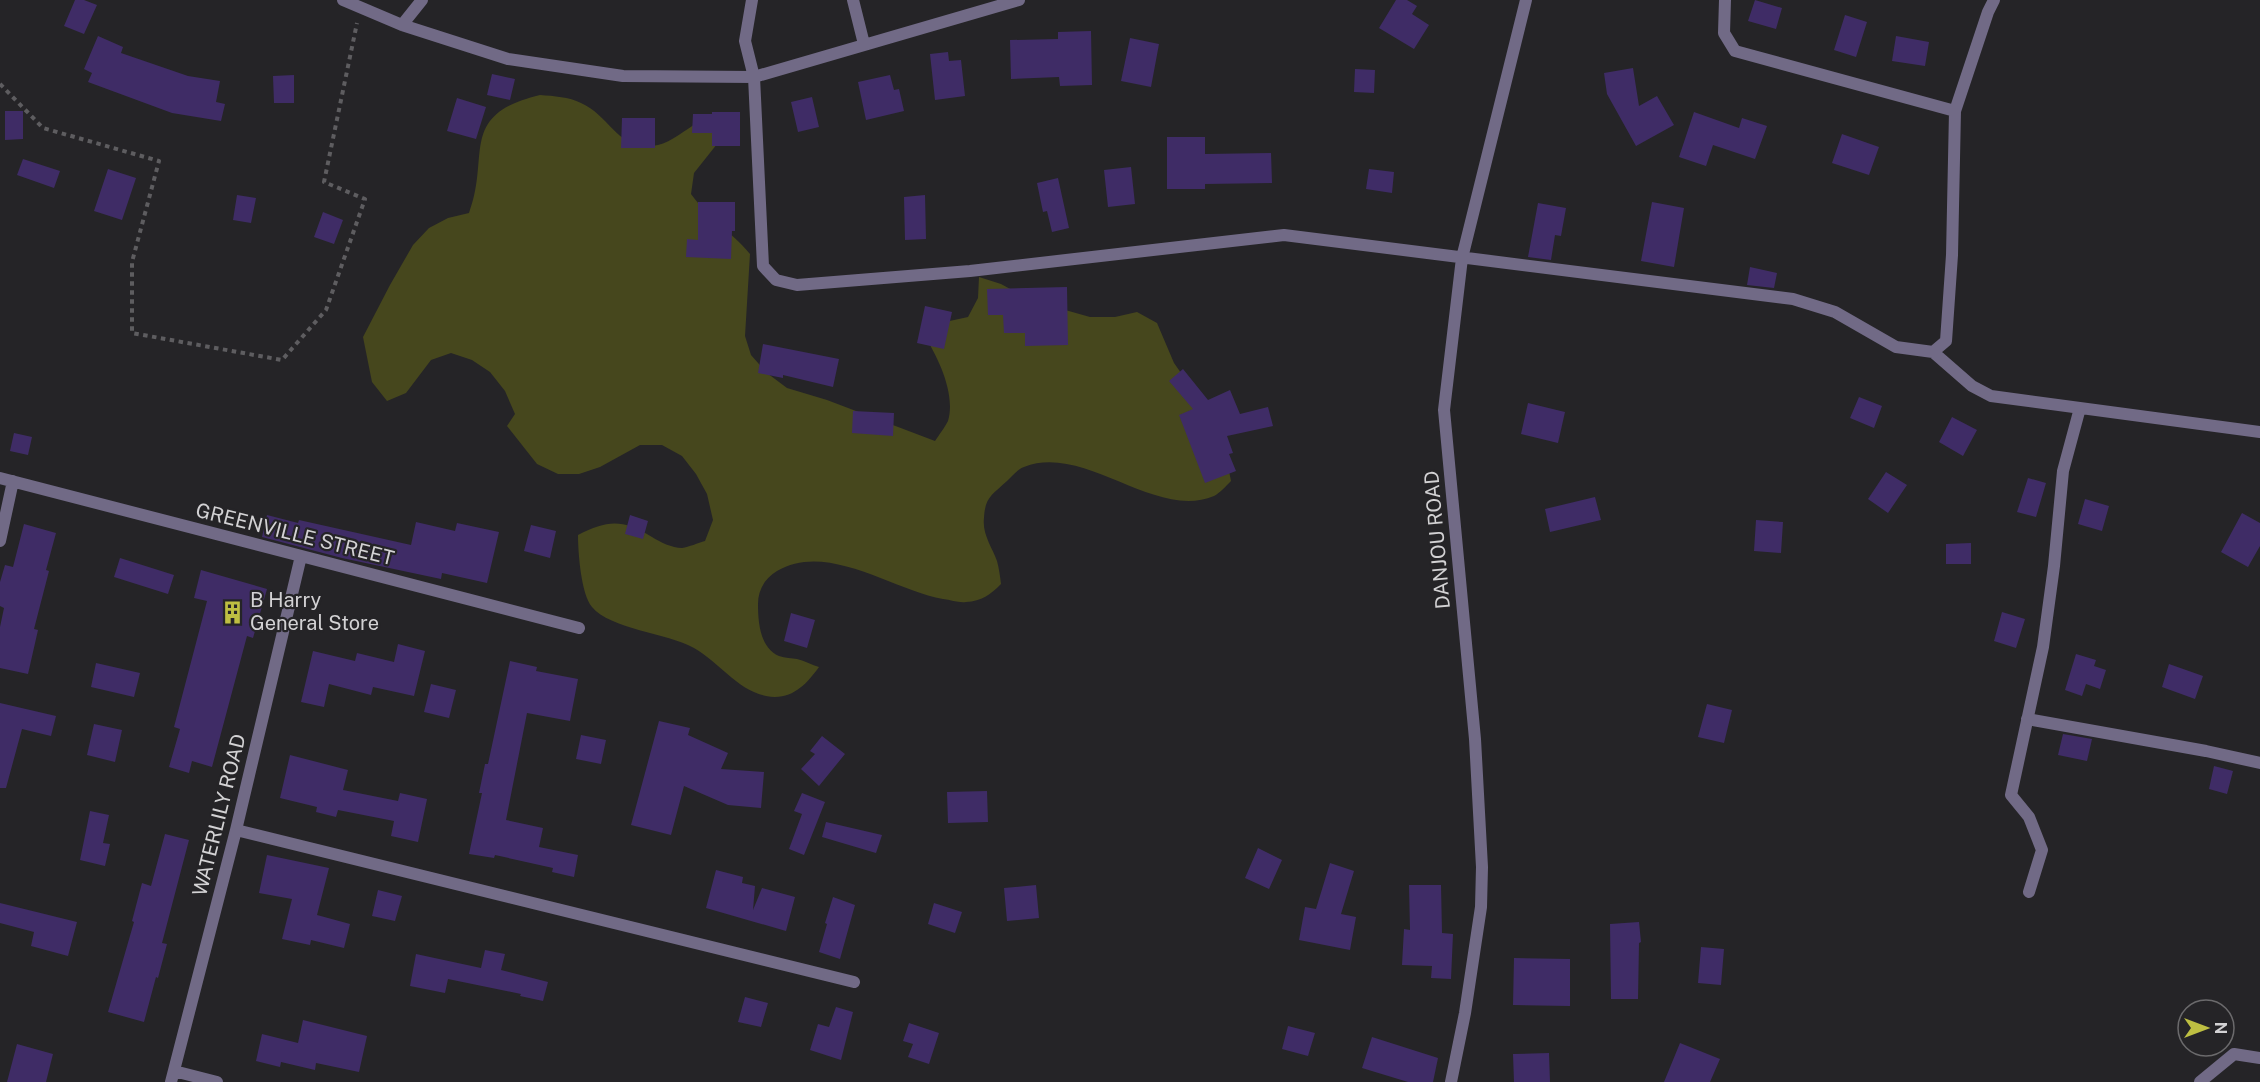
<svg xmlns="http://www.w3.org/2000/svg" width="2260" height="1082" viewBox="0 0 2260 1082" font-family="'Public Sans',sans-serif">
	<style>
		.green { fill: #46471d }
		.building { fill: #3f2c66 }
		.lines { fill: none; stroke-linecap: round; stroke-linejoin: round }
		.path { stroke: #5e5d60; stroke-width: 4; stroke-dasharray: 4.5 4.5; stroke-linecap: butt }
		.minor { stroke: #716a86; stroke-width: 12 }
		.labels { text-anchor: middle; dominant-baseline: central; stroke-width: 4.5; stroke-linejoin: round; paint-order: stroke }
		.street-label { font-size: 20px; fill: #d3d2d4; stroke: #252427 }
		.poi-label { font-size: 20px; fill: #d3d2d4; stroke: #252427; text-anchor: start }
	</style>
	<rect width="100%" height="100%" fill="#252427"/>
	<path class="green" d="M540 95C554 96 569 97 581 103 611 116 619 154 658 145 671 142 687 129 698 122L721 139 694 173 691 194C709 219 731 231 750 254L745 336 751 355 767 373 787 388 827 400 935 441C939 435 945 427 948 421 956 394 938 357 924 335L945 322 968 317 978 298 979 277 1001 284 1023 296 1044 304 1090 317H1115L1137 312 1157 323 1174 363 1186 380 1227 461 1231 481C1226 486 1220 493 1214 496 1155 521 1085 443 1024 467 1018 469 1012 476 1007 481 992 495 985 497 984 518 982 534 992 547 997 561 999 568 1000 576 1001 584 990 595 982 601 966 602 959 603 951 600 943 599 893 590 827 541 777 571 765 578 758 590 758 604 758 622 760 648 779 656 785 658 792 658 797 659 805 661 812 665 819 667 806 685 791 701 766 696 737 690 719 662 694 648 667 633 610 629 592 607 581 594 578 552 578 535 608 520 622 519 652 537 660 542 672 548 682 548 689 547 698 543 705 541L713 520 707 494 696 474 682 456 662 445H640L600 467 579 474H558L537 464 507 426 515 414 505 391 490 372 472 360 451 353 431 360 406 393 387 401 372 382 363 337 390 285 413 245 429 228 448 218 469 213C491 155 457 115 540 95Z"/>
	<path class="building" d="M75 0H84L97 5 84 34 64 26Z
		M1396 0H1407L1417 6 1412 14 1429 25 1414 49 1379 28Z
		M1755 0 1782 8 1776 29 1748 21Z
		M1845 15 1867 22 1856 57 1834 50Z
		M1091 31 1092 85 1060 86 1059 77 1011 79 1010 40 1058 39V32Z
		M98 36 123 47 121 53 188 76 220 81 216 102 225 104 221 121 172 113 88 82 92 73 84 69Z
		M1896 36 1929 42 1925 66 1892 61Z
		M1130 38 1159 44 1151 87 1121 81Z
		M948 52 949 61 961 60 965 96 935 100 930 54Z
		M1633 68 1639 106 1657 96 1674 125 1636 146 1607 94 1604 73Z
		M1355 69 1375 70 1374 93 1354 92Z
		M492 74 515 79 510 100 487 95Z
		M294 75V103H274L273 76Z
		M890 75 894 90 899 89 904 111 866 120 858 82Z
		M812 97 819 127 798 132 791 102Z
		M457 98 486 107 476 139 447 131Z
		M5 111H23V139L5 140Z
		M712 112H740V146H712V133H692L693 114H712Z
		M1694 112 1739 128 1742 118 1767 126 1755 159 1713 145 1706 166 1679 157Z
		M622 118H655V148H621Z
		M1842 134 1879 147 1869 175 1832 163Z
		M1167 137H1205V154L1271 153 1272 183 1205 184V189H1167Z
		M23 159 60 171 54 188 17 175Z
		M1131 167 1135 204 1108 207 1104 170Z
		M108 169 136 178 122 220 94 211Z
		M1369 169 1394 172 1392 193 1366 189Z
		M1058 178 1069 228 1052 232 1047 211 1043 212 1037 183Z
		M237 195 256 198 251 223 233 220Z
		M925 195 926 239 905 240 904 197Z
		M698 202H735V231H732L731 259 686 257 687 239 698 240Z
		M1652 202 1684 208 1674 267 1641 261Z
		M1538 203 1566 208 1561 236 1555 235 1551 260 1528 257Z
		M323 212 343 220 334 244 314 237Z
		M1750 267 1777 273 1774 288 1747 285Z
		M1067 287 1068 345 1025 346V333H1004L1003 315H988L987 289Z
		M925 306 952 312 944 349 917 343Z
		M763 344 839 359 833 387 783 375V378L758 373Z
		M1183 369 1208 400 1230 390 1240 414 1268 407 1273 426 1227 436 1233 453 1229 454 1236 471 1205 483 1179 415 1193 409 1169 381Z
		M1859 397 1882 406 1874 428 1850 418Z
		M1528 403 1565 412 1558 443 1521 434Z
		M853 411 894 413 893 436 852 433Z
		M1952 417 1977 430 1963 456 1939 442Z
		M14 433 32 437 28 455 10 451Z
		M1886 472 1907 485 1888 513 1868 499Z
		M2028 478 2046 483 2036 517 2017 512Z
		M1595 497 1601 520 1550 532 1545 509Z
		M2085 499 2109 506 2102 531 2078 524Z
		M2242 513 2260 523V546L2248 567 2221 552Z
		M267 515 298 523 299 520 411 545 416 522 455 531 457 523 499 532 487 583 442 573 441 579 342 558 262 537Z
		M630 515 648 521 643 539 625 534Z
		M1756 520 1783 522 1781 553 1754 551Z
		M24 524 56 533 46 570 49 571 34 629 38 630 28 674 0 668V627L4 608 0 606V582L5 565 13 567Z
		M531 525 556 531 550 558 524 551Z
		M1971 543V564H1946V544Z
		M120 558 174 575 168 594 114 577Z
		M201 570 267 589 253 638 247 636 212 767 192 761 189 773 169 767 180 729 174 727 207 601 194 598Z
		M2002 612 2025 619 2016 648 1994 641Z
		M791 613 815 620 807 648 784 641Z
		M398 644 425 651 414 696 373 687 371 695 329 684 324 707 301 702 313 651 355 661 357 653 394 662Z
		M2076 654 2096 660 2094 666 2106 670 2100 689 2086 684 2082 696 2065 690Z
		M510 661 537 667 536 671 578 679 570 721 527 713 506 820 543 828 539 847 578 855 574 877 552 872 553 868 495 855 494 858 469 854 482 793H479L485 764H488Z
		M96 663 140 673 134 697 91 687Z
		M2169 664 2203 676 2195 699 2162 687Z
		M431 684 456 690 449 718 424 712Z
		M0 703 56 716 51 736 22 729 6 788H0Z
		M1707 704 1732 710 1724 743 1698 737Z
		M659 721 690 728 688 735 728 753 721 769 764 772 761 808 728 805 684 786 671 835 631 825Z
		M94 724 122 730 115 762 87 755Z
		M2063 734 2092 739 2087 761 2058 755Z
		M581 735 606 740 601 764 576 759Z
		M822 736 845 754 819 786 801 769 815 754 810 751Z
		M290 755 348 770 343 790 398 801 400 793 427 799 418 842 391 836 394 821 338 810 336 817 316 812 317 807 280 798Z
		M2214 766 2233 771 2227 794 2209 789Z
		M987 791 988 822 948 823 947 792Z
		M802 793 825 802 804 855 789 849 802 814 794 811Z
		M90 811 109 815 103 843 110 844 105 866 80 860Z
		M826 822 882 835 876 853 822 837Z
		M165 834 189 840 162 943 167 944 158 978 156 977 144 1022 108 1012 134 922 132 921 142 883 151 886Z
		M1258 848 1282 860 1269 889 1245 878Z
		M267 855 329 868 317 915 350 924 344 948 311 940 310 945 282 939 292 899 259 893Z
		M1330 863 1354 871 1341 914 1356 917 1350 950 1299 940 1305 907 1316 909Z
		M716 870 743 877 742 883 755 886 753 910 762 888 795 897 786 931 706 908Z
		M1036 885 1039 918 1007 921 1004 888Z
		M1409 885H1441L1442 933 1453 934 1451 979 1431 978 1432 966 1402 965 1404 929 1410 930Z
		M378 890 402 896 395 921 372 916Z
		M833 897 855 905 840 959 819 952 827 924 825 923Z
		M0 903 77 922 68 956 31 946 34 932 0 923Z
		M934 903 962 912 955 933 928 924Z
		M1639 922 1641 942 1639 943 1638 999H1611L1610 924Z
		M1701 947 1724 949 1721 985 1698 983Z
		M485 950 505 954 501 970 548 982 543 1001 520 996 521 994 448 979 445 993 410 986 416 954 481 968Z
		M1514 958 1570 959V1006L1513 1005Z
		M745 997 768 1003 761 1027 738 1022Z
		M836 1007 853 1012 841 1060 810 1050 818 1024 829 1027Z
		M303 1020 367 1036 359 1072 316 1063 315 1070 281 1062 280 1067 256 1061 262 1034 298 1043Z
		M909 1023 939 1033 929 1064 908 1057 913 1044 903 1041Z
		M1288 1026 1315 1033 1308 1056 1282 1049Z
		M1372 1037 1438 1058 1433 1082H1408L1362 1068Z
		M1680 1043 1720 1059 1710 1082H1664Z
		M17 1044 53 1054 46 1082H7Z
		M1549 1053 1550 1082H1514L1513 1054Z"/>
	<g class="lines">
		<path class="path" d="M0 84 43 128 159 161 132 262V333L282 360 326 310 365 199 324 182 357 23"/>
		<path class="minor" d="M343 0 402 25 508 59 623 76 754 77 1019 0
			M752 0 745 41 754 77 763 266 776 280 797 285 970 271 1284 235 1793 299 1835 312 1896 347 1933 352 1946 341 1952 255 1955 111 1988 12 1994 0
			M853 0 864 44
			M1725 0 1724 33 1735 51 1955 111
			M402 25 422 0
			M1933 352 1972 386 1991 396 2260 432
			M0 478 579 628
			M0 541 13 481
			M2027 719 2206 751 2260 763
			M236 830 854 982
			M2029 892 2042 850 2029 817 2011 795 2043 647 2054 566 2063 471 2080 408
			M174 1071 217 1082
			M171 1082 236 830 301 556
			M1451 1082 1465 1013 1481 907 1482 867 1475 739 1444 410 1462 258 1526 0
			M2200 1082 2234 1054 2260 1058"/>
	</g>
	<defs>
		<symbol id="building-bare" viewBox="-9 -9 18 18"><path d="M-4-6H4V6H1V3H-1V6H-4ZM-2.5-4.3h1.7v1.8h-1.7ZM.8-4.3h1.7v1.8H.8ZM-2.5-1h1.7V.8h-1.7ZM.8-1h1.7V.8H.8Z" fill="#bebf42" stroke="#252427" stroke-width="2.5" paint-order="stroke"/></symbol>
	</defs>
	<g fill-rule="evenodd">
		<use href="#building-bare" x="216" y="596" width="33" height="33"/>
	</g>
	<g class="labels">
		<g class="street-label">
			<text transform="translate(295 534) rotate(14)">GREENVILLE STREET</text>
			<text transform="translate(1437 540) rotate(-95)">DANJOU ROAD</text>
			<text transform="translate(219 815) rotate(-76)">WATERLILY ROAD</text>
		</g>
		<g class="poi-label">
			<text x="250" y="600">B Harry<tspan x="250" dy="23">General Store</tspan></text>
		</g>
	</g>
	<g transform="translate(2206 1028) rotate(90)"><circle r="28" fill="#252427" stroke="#6b6a6c" stroke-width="1.5"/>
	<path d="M0-4.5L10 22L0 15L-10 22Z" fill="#bebf42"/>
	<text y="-9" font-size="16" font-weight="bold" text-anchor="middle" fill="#d3d2d4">N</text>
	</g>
</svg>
